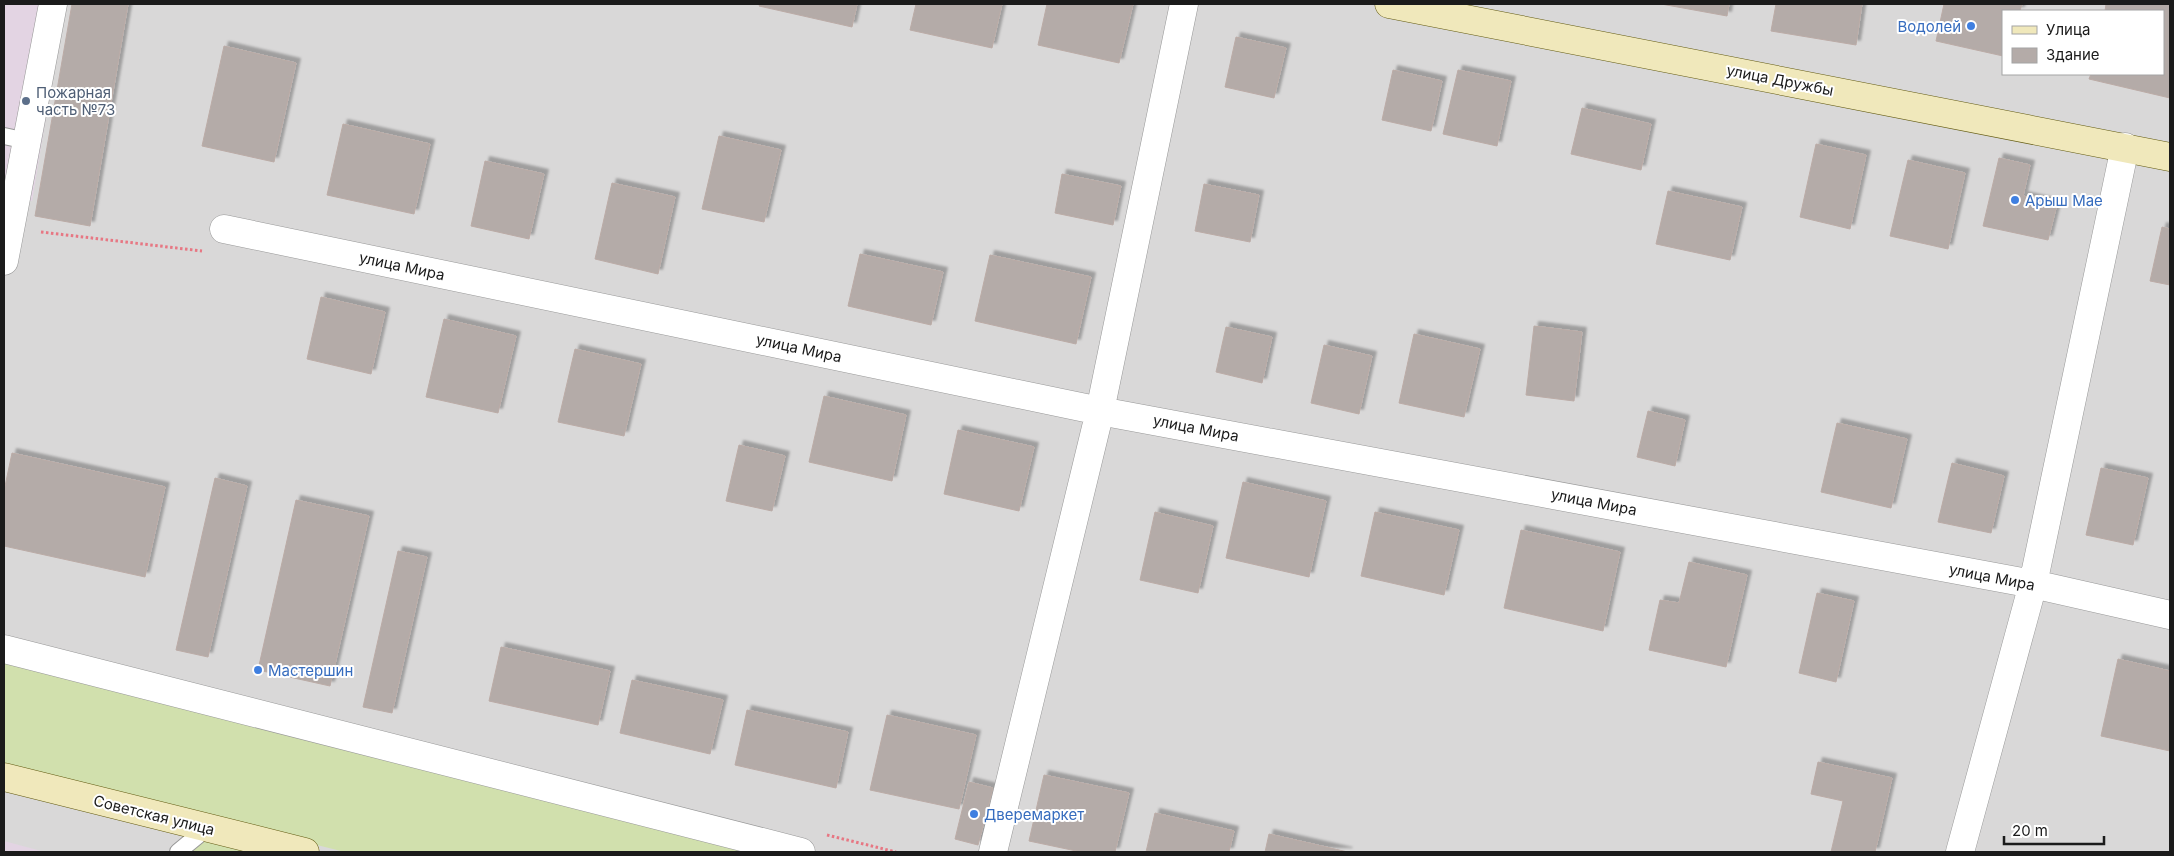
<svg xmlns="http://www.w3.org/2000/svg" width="2174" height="856" viewBox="0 0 2174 856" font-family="Inter,sans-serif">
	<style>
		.residential { fill: #d9d8d8; fill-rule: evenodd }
		.industrial { fill: #e3d4e3 }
		.grass { fill: #d1e0ad }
		.building { fill: #b4aba8; stroke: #bbaba6; filter: url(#shadow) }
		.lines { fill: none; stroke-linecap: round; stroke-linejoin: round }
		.lane-casing { stroke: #989898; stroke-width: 18 }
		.street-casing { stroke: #989898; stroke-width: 29 }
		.secondary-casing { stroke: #625a12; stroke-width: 29 }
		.path { stroke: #e77783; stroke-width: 3; stroke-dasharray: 2.5 2.5; stroke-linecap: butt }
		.lane { stroke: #fff; stroke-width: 16 }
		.street { stroke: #fff; stroke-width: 28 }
		.secondary { stroke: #f0e8bb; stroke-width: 28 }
		.shop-dot { fill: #3f7fe0; stroke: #fff; stroke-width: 2 }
		.service-dot { fill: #5c6f8a; stroke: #fff; stroke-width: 2 }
		.labels { text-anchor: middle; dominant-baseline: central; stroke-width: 4; stroke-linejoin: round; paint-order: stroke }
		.shop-label { font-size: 15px; fill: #366cbe; stroke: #fff; text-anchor: start }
		.street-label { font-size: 15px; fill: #1b1b1b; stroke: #fff }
		.service-label { font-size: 15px; fill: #4e5e75; stroke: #fff; text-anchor: start }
	</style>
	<defs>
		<filter id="shadow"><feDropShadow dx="4.5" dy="-4.5" stdDeviation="1" flood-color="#0004"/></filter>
	</defs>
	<rect width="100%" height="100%" fill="#ebe6e2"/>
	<path class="residential" d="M4 4H2170V852H4ZM2003 11H2163V74H2003Z"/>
	<path class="industrial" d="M4 4H65L32 201 4 198Z
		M4 841 45 852H4Z"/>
	<path class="grass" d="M4 658 770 852H345L4 767Z
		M208 833 282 852H187Z"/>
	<path class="building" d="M72 4H128L90 226 35 216Z
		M760 4H857L852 27 759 6Z
		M916 4H1002L992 48 910 30Z
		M1047 4H1133L1119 63 1038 45Z
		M1661 4H1729L1727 16Z
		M1776 4H1862L1856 45 1771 31Z
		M1944 4H2022L2020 11H2003V56L1936 41Z
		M2106 4H2170V98L2089 79 2091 74H2163V11H2105Z
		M1236 37 1286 48 1274 98 1225 87Z
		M224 46 296 63 274 162 202 146Z
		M1393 70 1442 81 1431 131 1382 120Z
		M1458 70 1511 81 1497 146 1443 134Z
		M1582 108 1651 124 1641 170 1571 154Z
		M343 124 430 144 414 214 327 195Z
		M719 136 781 150 764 222 702 209Z
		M1816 144 1866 155 1850 229 1800 217Z
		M1999 158 2030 165 2023 196 2057 204 2048 240 1983 226Z
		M1908 160 1965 173 1948 249 1890 236Z
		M485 161 544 174 529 239 471 226Z
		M1062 174 1121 186 1113 225 1055 213Z
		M612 183 675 197 658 274 595 259Z
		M1204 184 1259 195 1250 242 1195 231Z
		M1668 191 1742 207 1730 260 1656 244Z
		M2162 227 2170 229V285L2150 281Z
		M860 254 943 272 931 325 848 306Z
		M990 255 1091 277 1076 344 975 321Z
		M321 297 385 312 371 374 307 359Z
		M444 319 516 336 498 413 426 397Z
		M1534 326 1582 332 1574 401 1526 395Z
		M1226 327 1272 337 1262 383 1216 372Z
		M1414 334 1480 349 1464 417 1399 403Z
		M1324 345 1372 356 1359 414 1311 403Z
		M575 349 641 364 624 436 558 422Z
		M824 396 906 415 892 481 809 462Z
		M1648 411 1685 420 1675 466 1637 457Z
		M1837 423 1907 439 1891 508 1821 492Z
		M958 430 1034 447 1019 511 944 494Z
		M739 445 785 456 772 511 726 501Z
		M12 453 165 487 145 577 4 546V491Z
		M1952 463 2004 476 1991 533 1938 522Z
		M2101 468 2148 478 2133 545 2086 535Z
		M215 478 247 486 208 657 176 650Z
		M1243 482 1326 501 1309 577 1226 558Z
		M296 500 369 516 330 686 258 670Z
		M1155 512 1213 526 1198 593 1140 580Z
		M1375 512 1459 530 1444 595 1361 576Z
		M1521 530 1620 552 1603 631 1504 608Z
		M398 551 427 557 392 713 363 707Z
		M1689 562 1747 575 1726 667 1649 650 1660 600 1679 603Z
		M1817 593 1854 601 1836 682 1799 673Z
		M501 647 610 671 598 725 489 701Z
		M2118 659 2170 671V751L2101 736Z
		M632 680 723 700 710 754 620 733Z
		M747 710 848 732 836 788 735 765Z
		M887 715 976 735 959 809 870 790Z
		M1818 762 1892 778 1875 852H1831L1843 801 1811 794Z
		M1044 775 1129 793 1115 852H1081L1029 841Z
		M969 782 993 788 978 845 955 839Z
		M1155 813 1234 831 1229 852H1146Z
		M1269 834 1348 852H1265Z"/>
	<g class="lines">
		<defs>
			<path id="lane" d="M4 136 27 141
				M178 852 207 828"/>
			<path id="street" d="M224 229 1100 411 2033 584 2170 615
				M4 261 53 4
				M4 649 801 852
				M993 852 1100 411 1184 4
				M1960 852 2033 584 2125 147"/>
			<path id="secondary" d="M1389 4 2170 157
				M4 777 305 852"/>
		</defs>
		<use href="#lane" class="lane-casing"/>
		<use href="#street" class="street-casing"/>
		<use href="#secondary" class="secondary-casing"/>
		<path class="path" d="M41 232 202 251
			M827 835 896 852"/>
		<use href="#lane" class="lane"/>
		<use href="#street" class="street"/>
		<use href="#secondary" class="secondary"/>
	</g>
	<g class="shop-dot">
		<circle cx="1971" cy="26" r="5"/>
		<circle cx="2015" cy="200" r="5"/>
		<circle cx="258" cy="670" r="5"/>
		<circle cx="974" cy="814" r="5"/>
	</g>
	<circle class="service-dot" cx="26" cy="101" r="5"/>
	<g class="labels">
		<g class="shop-label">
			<text x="1961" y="26" text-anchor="end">Водолей</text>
			<text x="2025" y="200">Арыш Мае</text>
			<text x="268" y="670">Мастершин</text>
			<text x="984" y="814">Дверемаркет</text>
		</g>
		<g class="street-label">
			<text transform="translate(1780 80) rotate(11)">улица Дружбы</text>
			<text transform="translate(402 266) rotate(12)">улица Мира</text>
			<text transform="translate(799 348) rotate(12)">улица Мира</text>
			<text transform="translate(1196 428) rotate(11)">улица Мира</text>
			<text transform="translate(1594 502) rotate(11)">улица Мира</text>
			<text transform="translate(1992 577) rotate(11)">улица Мира</text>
			<text transform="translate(154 815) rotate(14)">Советская улица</text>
		</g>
		<g class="service-label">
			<text x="36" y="92">Пожарная<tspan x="36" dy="17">часть №73</tspan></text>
		</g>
	</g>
	<rect width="2174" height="856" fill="none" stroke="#1b1b1b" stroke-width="10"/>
	<rect x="2002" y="10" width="162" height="65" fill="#ffffff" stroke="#a4a4a4"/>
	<rect x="2012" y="26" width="25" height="8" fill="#f0e8bb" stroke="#a4a4a4"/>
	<text x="2046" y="35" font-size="15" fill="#1b1b1b">Улица</text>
	<rect x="2012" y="48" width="25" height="15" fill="#b4aba8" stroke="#a4a4a4"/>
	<text x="2046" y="60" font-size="15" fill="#1b1b1b">Здание</text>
	<path d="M2004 836v8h100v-8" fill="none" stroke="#1b1b1b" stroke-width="2.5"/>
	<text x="2012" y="836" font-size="15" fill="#1b1b1b" stroke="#ffffff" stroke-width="4" paint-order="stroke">20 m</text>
</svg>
